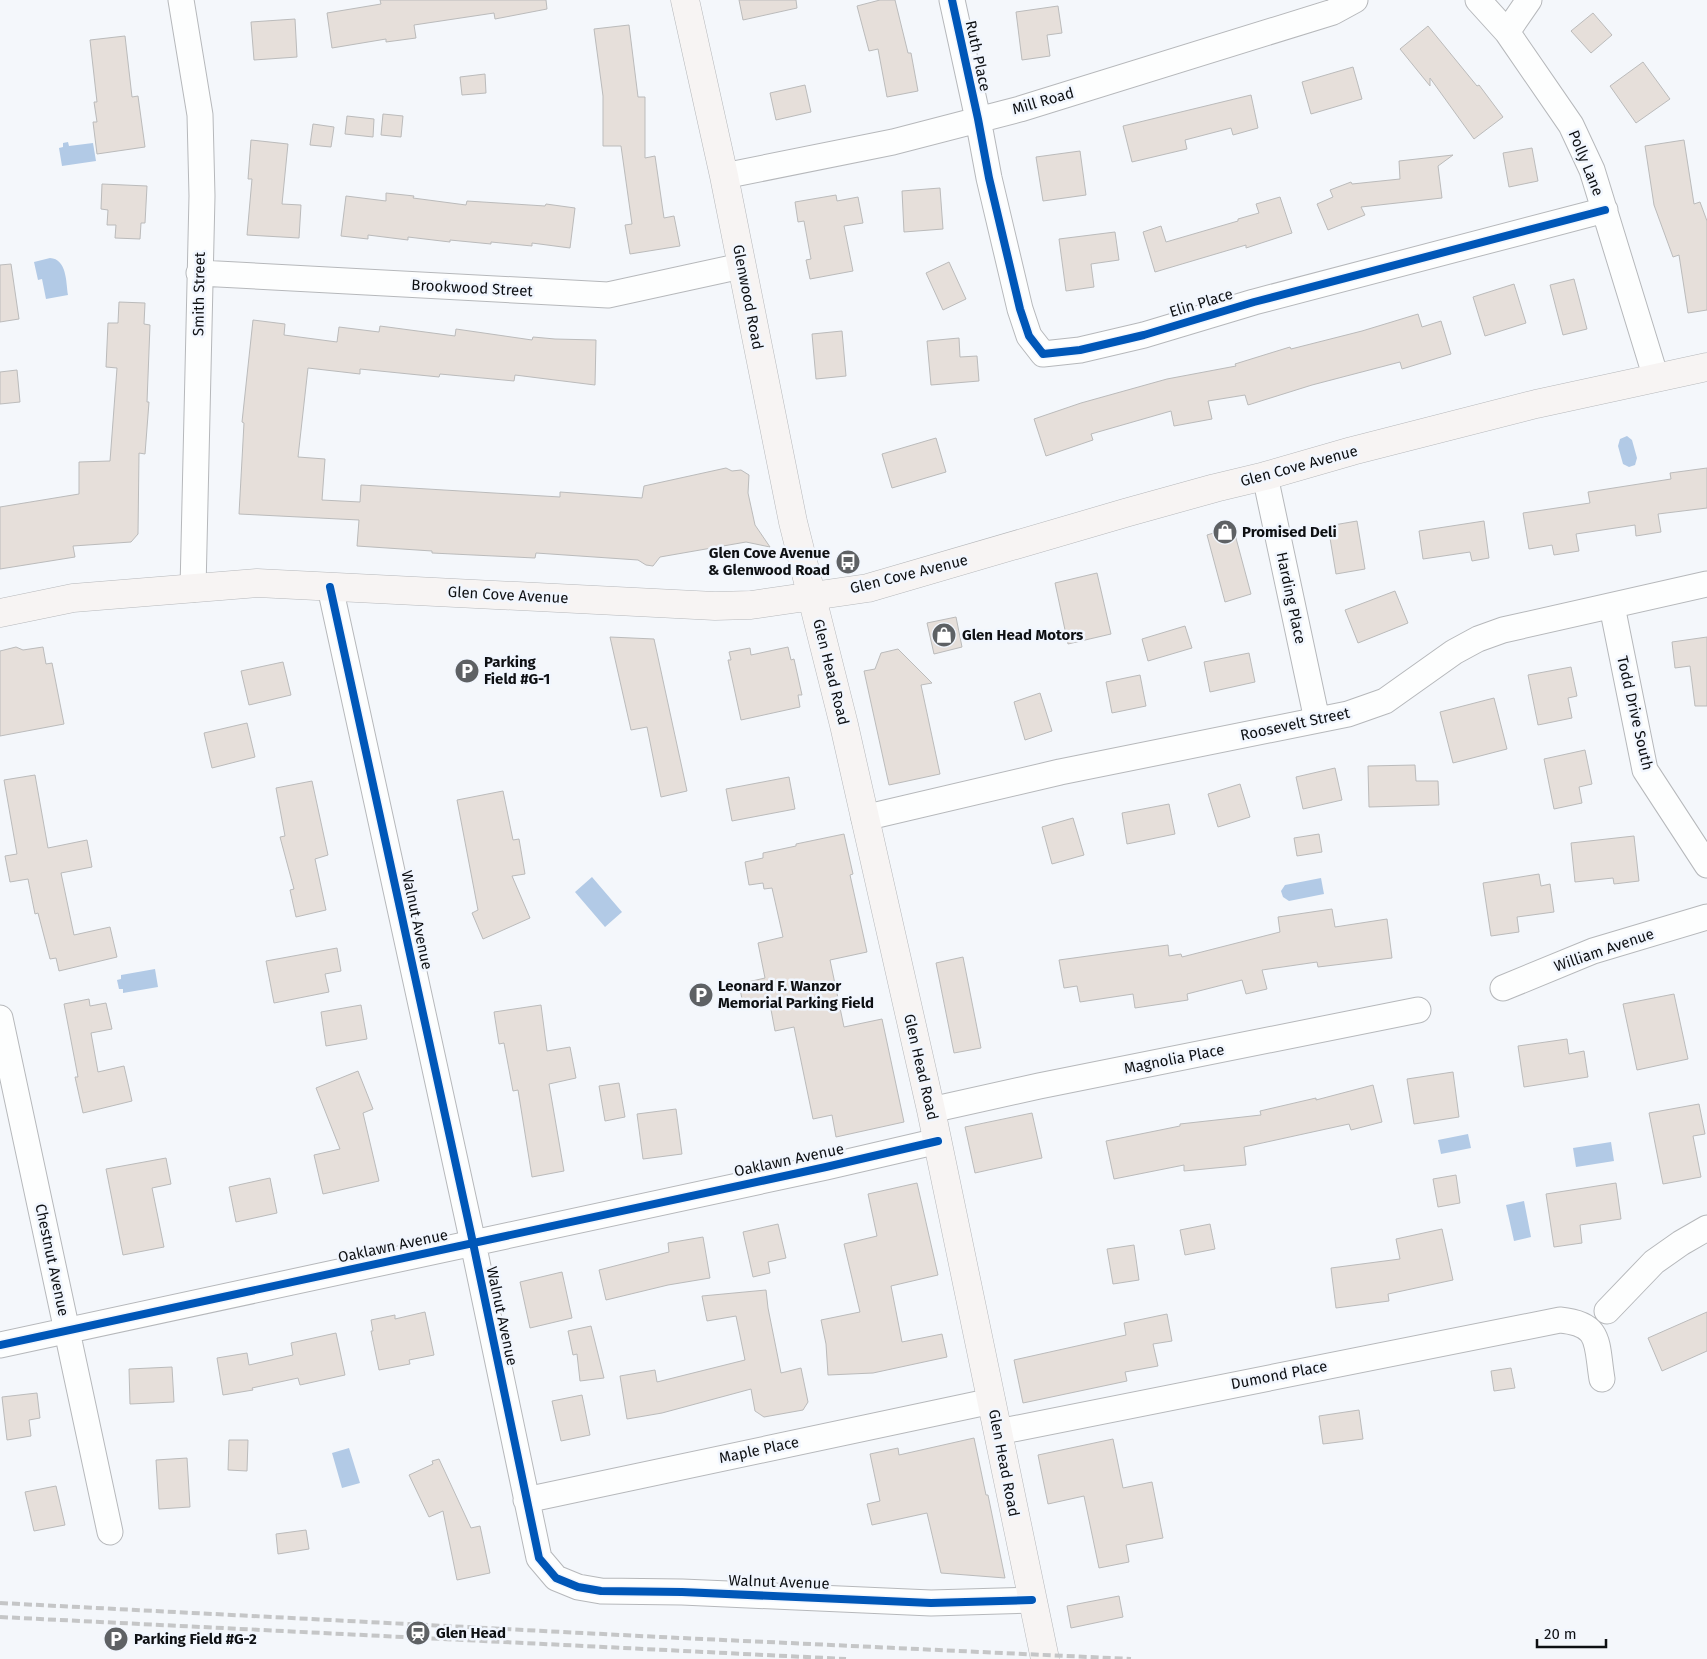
<svg xmlns="http://www.w3.org/2000/svg" width="1707" height="1659" viewBox="0 0 1707 1659" font-family="'Fira Sans',sans-serif">
	<style>
		.water { fill: #b2cae6 }
		.building { fill: #e6dfda; stroke: #bbb }
		.lines { fill: none; stroke-linecap: round; stroke-linejoin: round }
		.street-casing { stroke: #b6b8bb; stroke-width: 27 }
		.secondary-casing { stroke: #b6b8bb; stroke-width: 29 }
		.street { stroke: #fdfefe; stroke-width: 25 }
		.secondary { stroke: #f7f4f3; stroke-width: 28 }
		.rail { stroke: #c5c6c7; stroke-width: 4; stroke-dasharray: 8 4; stroke-linecap: butt }
		.cycleway-casing { stroke: #f1f6fe; stroke-width: 11 }
		.cycleway { stroke: #0057b8; stroke-width: 8 }
		.labels { text-anchor: middle; dominant-baseline: central; stroke-width: 5; stroke-linejoin: round; paint-order: stroke }
		.street-label { font-size: 15px; fill: #0e1013; stroke: #f1f6fe }
		.poi-label { font-size: 15px; font-weight: bold; fill: #0e1013; stroke: #f1f6fe; text-anchor: start }
	</style>
	<rect width="100%" height="100%" fill="#f4f7fb"/>
	<path class="water" d="M68 142 69 146 93 143 96 161 62 166 59 148 63 147V143Z
		M50 258C67 259 66 282 68 295L46 299 42 279 38 280 34 262Z
		M1627 436 1632 440 1637 458 1635 465 1629 467 1623 464 1618 446 1620 439Z
		M592 877 622 912 605 927 575 892Z
		M1321 878 1324 894 1289 901 1283 897 1281 891 1285 885Z
		M155 969 158 987 123 993V989H119L117 980 121 979V975Z
		M1468 1134 1471 1148 1441 1154 1438 1140Z
		M1611 1142 1614 1161 1576 1167 1573 1148Z
		M1524 1201 1531 1237 1514 1241 1506 1205Z
		M349 1448 360 1483 342 1488 332 1453Z"/>
	<path class="building" d="M380 0H546L547 9 495 19 494 13 414 25 416 38 386 42V39L332 48 327 13 381 4Z
		M739 0H796L797 8 743 20Z
		M880 0H895L908 53H911L918 91 887 97 878 49 869 51 857 6Z
		M1058 6 1062 33 1047 35 1050 56 1022 60 1016 12Z
		M1593 13 1612 35 1591 53 1571 31Z
		M295 19 297 57 254 60 251 22Z
		M629 25 638 97H645V158L655 156 664 218 674 216 680 246 630 254 625 225 632 224 621 146H603V96L594 29Z
		M1428 26 1477 86 1479 85 1503 117 1474 139 1430 78V86L1400 49Z
		M125 36 132 97 138 96 145 147 97 154 93 122H97L94 102H97L90 40Z
		M1643 62 1670 99 1636 123 1610 86Z
		M1353 67 1362 99 1311 114 1302 82Z
		M485 74 486 93 462 95 460 77Z
		M805 85 811 112 776 120 770 93Z
		M1251 95 1258 128 1233 135 1231 128 1185 140 1187 149 1132 162 1123 126Z
		M383 114 403 116 401 137 381 135Z
		M347 116 374 119 373 137 345 134Z
		M313 124 334 127 331 147 310 145Z
		M251 140 288 144 282 204 301 205 299 238 247 235 252 179H248Z
		M1684 140 1694 204 1700 202 1707 221V310L1688 313 1679 255 1673 257 1654 205 1645 146Z
		M1532 148 1538 181 1509 187 1503 153Z
		M1080 151 1086 195 1043 201 1036 157Z
		M1453 155 1438 166 1442 198 1361 207 1365 215 1328 230 1317 204 1333 197 1330 190 1351 182 1352 184 1400 179 1399 161Z
		M102 184 147 186 145 223H141L140 239 115 238 116 225H107L108 210 101 209Z
		M940 188 943 229 904 232 902 191Z
		M386 193 414 196 413 198 466 205 467 201 545 206 546 204 575 208 570 248 532 243V246L491 242V244L450 240V242L408 237V240L368 235V239L341 236 346 196 386 201Z
		M836 195 837 201 858 197 863 223 844 226 853 271 810 279 806 260 811 259 804 221 798 222 795 202Z
		M1280 197 1292 233 1246 248V245L1155 272 1143 232 1161 226 1166 242 1238 221V219L1259 213 1256 204Z
		M1115 232 1119 260 1091 264 1094 287 1066 291 1059 239Z
		M949 262 966 299 943 310 926 273Z
		M11 264 19 319 0 322V265Z
		M1574 279 1587 329 1563 335 1550 285Z
		M1514 284 1526 323 1485 336 1473 297Z
		M119 302 145 303 144 324 150 325 147 402H149L145 454 139 453 138 534 131 542 73 546 75 557 0 569V507L79 494V462L110 461 117 368 106 367 108 323H118Z
		M1418 314 1422 327 1441 321 1451 354 1402 369 1400 362 1312 385 1248 405 1245 395 1208 401 1212 419 1174 426 1171 411 1091 434 1093 440 1046 456 1034 419 1081 403 1167 379 1236 366 1235 364 1290 347 1291 349 1362 331Z
		M253 320 285 324 284 335 337 342 339 327 379 332 380 326 455 336 456 329 532 340 533 337 555 339 596 340 595 385 515 375 514 381 440 374 439 377 360 369V374L308 368 298 457 325 459 322 500 360 502 361 485 560 497V492L642 498 644 486 726 468 732 471 741 470 749 475 748 493 755 525 770 547 746 542 660 557 653 566 646 565 638 560 536 553 535 558 432 553V551L357 546 359 520 239 514 244 423 242 422Z
		M842 331 846 376 816 379 812 334Z
		M959 338 960 357 977 356 979 381 931 385 927 341Z
		M17 370 20 402 0 404V372Z
		M936 438 946 472 892 488 882 454Z
		M1707 468V508L1658 514 1661 532 1636 536 1635 525 1576 534 1579 551 1554 555 1552 545 1529 549 1523 513 1590 503 1588 492 1671 479 1670 473Z
		M1357 521 1365 569 1336 574 1328 526Z
		M1484 521 1489 558 1472 561 1470 552 1423 559 1419 531Z
		M1233 527 1251 594 1225 602 1207 535Z
		M1097 573 1111 634 1068 644 1055 583Z
		M1395 591 1408 623 1358 643 1345 610Z
		M956 617 962 647 934 654 927 623Z
		M1185 626 1192 648 1148 661 1142 639Z
		M610 637 654 639 687 791 661 797 647 727 631 730Z
		M1707 637V706H1695L1690 666 1675 668 1672 642Z
		M16 647 23 650 43 647 46 664 52 663 64 724 0 736V651Z
		M788 647 791 660 794 659 802 695H798L800 707 741 720 728 660H731L729 652 750 648 751 655Z
		M898 649 932 683 921 685 940 774 889 785 864 671 875 669 881 653Z
		M1249 653 1255 682 1210 692 1204 662Z
		M283 662 291 695 249 705 241 671Z
		M1571 667 1577 696 1568 698 1572 718 1538 725 1528 675Z
		M1140 675 1146 706 1112 713 1106 682Z
		M1040 693 1052 731 1025 740 1014 702Z
		M1494 698 1507 749 1453 763 1440 712Z
		M247 723 255 757 212 768 204 733Z
		M1585 750 1592 784 1579 787 1582 803 1554 809 1544 759Z
		M1415 765 1416 781H1438L1439 805 1369 807 1368 766Z
		M1335 768 1342 800 1303 809 1296 777Z
		M35 775 48 848 87 840 92 867 61 873 74 935 110 927 117 957 59 971 56 958 50 959 38 913 35 914 28 879 10 882 5 856 17 854 4 780Z
		M789 777 795 809 732 821 726 789Z
		M312 781 328 855 315 859 326 910 296 917 290 890 294 889 280 837 285 836 276 788Z
		M1240 784 1250 817 1218 827 1208 794Z
		M503 791 513 840 519 839 525 874 512 876 530 918 483 939 472 913 478 910 457 800Z
		M1169 804 1175 834 1127 844 1122 813Z
		M1073 818 1084 855 1052 864 1042 827Z
		M844 834 853 874 850 875 867 952 830 960 844 1027 882 1019 904 1122 836 1137 832 1115 813 1119 794 1027 775 1031 769 999 743 1004 739 984 765 978 758 943 783 937 772 888 764 889 763 883 749 885 745 862 763 858V853L796 846V844Z
		M1319 834 1322 852 1297 856 1294 838Z
		M1634 836 1639 881 1614 884 1613 878 1575 882 1571 843Z
		M1539 874 1541 886 1550 884 1554 912 1517 917 1519 932 1491 936 1483 883Z
		M1332 909 1335 927 1387 919 1392 958 1318 967 1317 962 1262 970 1267 989 1246 994 1242 980 1187 994 1188 1000 1135 1008 1133 994 1080 1002 1077 986 1064 988 1059 960 1168 945 1169 956 1181 954 1182 957 1280 932 1278 917Z
		M337 948 341 971 325 974 329 992 274 1003 266 961Z
		M963 957 981 1048 954 1053 936 963Z
		M1674 994 1688 1059 1637 1070 1623 1004Z
		M89 999 90 1006 106 1003 112 1029 91 1033 98 1072 124 1066 132 1101 83 1113 75 1077H78L64 1004Z
		M361 1005 367 1039 326 1046 321 1012Z
		M541 1005 547 1051 570 1047 576 1078 549 1084 564 1171 532 1177 518 1090 513 1091 504 1043 499 1044 494 1012Z
		M1567 1039 1569 1054 1584 1051 1588 1077 1524 1087 1518 1046Z
		M358 1071 373 1109 363 1113 379 1181 323 1194 314 1155 340 1149 316 1088Z
		M1453 1072 1459 1117 1414 1124 1407 1079Z
		M619 1083 625 1117 605 1121 599 1086Z
		M1373 1085 1382 1122 1351 1130 1349 1124 1244 1147 1246 1165 1184 1171V1165L1114 1179 1106 1141 1180 1126V1124L1261 1115 1260 1111 1316 1098V1100Z
		M1699 1104 1705 1134 1693 1136 1701 1177 1663 1184 1649 1113Z
		M676 1109 682 1154 643 1159 637 1114Z
		M1032 1113 1042 1158 975 1173 965 1127Z
		M166 1158 171 1184 152 1188 164 1247 123 1255 106 1169Z
		M1456 1175 1460 1203 1438 1207 1433 1179Z
		M270 1178 277 1213 236 1222 229 1187Z
		M917 1183 938 1275 891 1286 902 1342 942 1334 947 1357 873 1373 828 1375 826 1344 821 1320 860 1312 844 1244 877 1236 868 1194Z
		M1616 1183 1621 1219 1580 1225 1582 1243 1554 1247 1546 1194Z
		M778 1224 786 1258 768 1262 770 1273 753 1277 743 1232Z
		M1210 1224 1215 1249 1185 1255 1180 1230Z
		M1442 1229 1453 1280 1388 1294 1389 1301 1336 1308 1331 1268 1400 1259 1396 1239Z
		M703 1237 710 1278 668 1285 606 1300 599 1270 669 1252 668 1243Z
		M1134 1245 1139 1280 1113 1284 1107 1249Z
		M562 1272 572 1318 530 1328 520 1282Z
		M766 1290 768 1308 781 1373 801 1368 808 1402 803 1410 764 1417 755 1411 751 1389 662 1413 627 1419 620 1376 655 1370 657 1382 745 1360 736 1316 707 1321 702 1296Z
		M425 1312 434 1355 409 1360 410 1364 379 1370 371 1331H373L371 1320 395 1315V1319Z
		M1707 1312V1351L1662 1371 1648 1338Z
		M1167 1314 1172 1341 1153 1344 1158 1366 1125 1372 1127 1381 1023 1403 1014 1360 1126 1335 1124 1323Z
		M591 1326 604 1378 580 1381 577 1354 573 1355 568 1331Z
		M336 1333 345 1375 300 1385 298 1378 252 1388 253 1390 223 1395 217 1358 247 1353 249 1365 293 1355 291 1343Z
		M172 1367 174 1402 130 1404 129 1369Z
		M1511 1368 1515 1388 1494 1391 1491 1371Z
		M37 1393 40 1418 29 1420 31 1436 7 1440 2 1397Z
		M582 1395 590 1435 561 1441 552 1401Z
		M1359 1410 1363 1439 1323 1444 1319 1416Z
		M974 1438 986 1495H988L1005 1578 941 1573 927 1513 872 1525 867 1504 880 1501 870 1454 898 1448 899 1455Z
		M1113 1439 1123 1488 1152 1482 1163 1538 1126 1545 1129 1562 1099 1568 1084 1496 1048 1504 1038 1455Z
		M229 1440H248L247 1471 228 1470Z
		M187 1458 190 1507 159 1509 156 1460Z
		M439 1459 471 1528 480 1526 490 1573 457 1580 443 1511 429 1517 409 1475 433 1464 432 1461Z
		M56 1486 65 1525 34 1531 25 1492Z
		M306 1530 309 1549 278 1554 276 1534Z
		M1119 1596 1123 1617 1071 1628 1067 1606Z"/>
	<g class="lines">
		<defs>
			<path id="street" d="M181 0 200 115 202 196 193 589
				M952 0 978 119 989 178 1020 309 1029 336 1043 354 1080 350 1144 335 1254 302 1605 210
				M1478 0 1507 32 1571 125 1592 170 1656 378
				M1507 32 1529 0
				M724 176 893 142 1020 109 1333 12 1355 0
				M199 273 608 295 741 266
				M1265 476 1317 720
				M330 587 473 1243 539 1558 556 1578 578 1587 601 1591 682 1592 931 1603 1032 1600
				M1612 606 1645 770 1707 865
				M864 818 1060 772 1348 714 1385 701 1454 652 1478 639 1503 630 1707 584
				M1503 988 1593 951 1707 917
				M0 1018 110 1532
				M931 1110 1039 1086 1418 1010
				M1607 1311 1654 1262 1681 1243 1707 1228
				M0 1345 826 1167 938 1141
				M998 1432 1560 1320C1602 1324 1596 1343 1602 1379
				M526 1500 992 1401"/>
			<path id="secondary" d="M685 0 724 176 793 522 844 725 931 1110 1045 1659
				M0 613 73 598 257 583 715 606 751 605 868 588 1125 513 1215 488 1265 476 1352 451 1536 404 1707 367"/>
		</defs>
		<use href="#street" class="street-casing"/>
		<use href="#secondary" class="secondary-casing"/>
		<use href="#street" class="street"/>
		<use href="#secondary" class="secondary"/>
		<path class="rail" d="M0 1603 660 1637 1131 1659
			M0 1617 846 1659"/>
		<defs>
			<path id="cycleway" d="M952 0 978 119 989 178 1020 309 1029 336 1043 354 1080 350 1144 335 1254 302 1605 210
				M330 587 473 1243 539 1558 556 1578 578 1587 601 1591 682 1592 931 1603 1032 1600
				M0 1345 826 1167 938 1141"/>
		</defs>
		<use href="#cycleway" class="cycleway-casing"/>
		<use href="#cycleway" class="cycleway"/>
	</g>
	<defs>
		<symbol id="shop-disc" viewBox="-11 -11 22 22"><circle r="9.5" fill="#5e6164" stroke="#f1f6fe"/><path d="M-5-2.5h2.3a2.7 3.5 0 0 1 5.4 0H5L5.5 6h-11ZM-1.5-2.5h3a1.5 2.3 0 0 0-3 0Z" fill="#fff"/></symbol>
		<symbol id="bus-disc" viewBox="-11 -11 22 22"><circle r="9.5" fill="#5e6164" stroke="#f1f6fe"/><path d="M-5-6H5V4H4V6H2V4H-2V6H-4V4H-5ZM-3.5-4V0h7V-4ZM-3.5 1.2v1.5H-2V1.2ZM2 1.2v1.5H3.5V1.2Z" fill="#fff"/></symbol>
		<symbol id="parking-disc" viewBox="-11 -11 22 22"><circle r="9.5" fill="#5e6164" stroke="#f1f6fe"/><path d="M-3.5-5.5H1a3.5 3.5 0 0 1 0 7H-1V5.5H-3.5ZM-1-3.4V-.6H.8a1.4 1.4 0 0 0 0-2.8Z" fill="#fff"/></symbol>
		<symbol id="station-disc" viewBox="-11 -11 22 22"><circle r="9.5" fill="#5e6164" stroke="#f1f6fe"/><path d="M-3-6H3Q5-6 5-4V2Q5 4 3 4L4.5 6H3L1.5 4h-3L-3 6H-4.5L-3 4Q-5 4-5 2V-4Q-5-6-3-6ZM-3.5-4v3h7v-3ZM-3.5 1v1.5H-2V1ZM2 1v1.5H3.5V1Z" fill="#fff"/></symbol>
	</defs>
	<g fill-rule="evenodd">
		<use href="#shop-disc" x="1211" y="518" width="28" height="28"/>
		<use href="#bus-disc" x="834" y="548" width="28" height="28"/>
		<use href="#shop-disc" x="930" y="621" width="28" height="28"/>
		<use href="#parking-disc" x="453" y="657" width="28" height="28"/>
		<use href="#parking-disc" x="687" y="981" width="28" height="28"/>
		<use href="#station-disc" x="404" y="1619" width="28" height="28"/>
		<use href="#parking-disc" x="102" y="1625" width="28" height="28"/>
	</g>
	<g class="labels">
		<g class="street-label">
			<text transform="translate(978 56) rotate(78)">Ruth Place</text>
			<text transform="translate(1043 101) rotate(-16)">Mill Road</text>
			<text transform="translate(1586 163) rotate(68)">Polly Lane</text>
			<text transform="translate(472 288) rotate(3)">Brookwood Street</text>
			<text transform="translate(199 294) rotate(-89)">Smith Street</text>
			<text transform="translate(748 297) rotate(79)">Glenwood Road</text>
			<text transform="translate(1201 303) rotate(-17)">Elin Place</text>
			<text transform="translate(1299 466) rotate(-15)">Glen Cove Avenue</text>
			<text transform="translate(909 574) rotate(-14)">Glen Cove Avenue</text>
			<text transform="translate(508 595) rotate(3)">Glen Cove Avenue</text>
			<text transform="translate(1291 598) rotate(78)">Harding Place</text>
			<text transform="translate(831 672) rotate(76)">Glen Head Road</text>
			<text transform="translate(1635 713) rotate(77)">Todd Drive South</text>
			<text transform="translate(1295 724) rotate(-12)">Roosevelt Street</text>
			<text transform="translate(417 920) rotate(78)">Walnut Avenue</text>
			<text transform="translate(1604 950) rotate(-19)">William Avenue</text>
			<text transform="translate(1174 1059) rotate(-11)">Magnolia Place</text>
			<text transform="translate(921 1067) rotate(77)">Glen Head Road</text>
			<text transform="translate(789 1160) rotate(-12)">Oaklawn Avenue</text>
			<text transform="translate(393 1246) rotate(-12)">Oaklawn Avenue</text>
			<text transform="translate(52 1260) rotate(78)">Chestnut Avenue</text>
			<text transform="translate(502 1316) rotate(78)">Walnut Avenue</text>
			<text transform="translate(1279 1375) rotate(-11)">Dumond Place</text>
			<text transform="translate(759 1450) rotate(-12)">Maple Place</text>
			<text transform="translate(1004 1463) rotate(79)">Glen Head Road</text>
			<text transform="translate(779 1582) rotate(2)">Walnut Avenue</text>
		</g>
		<g class="poi-label">
			<text x="1242" y="532">Promised Deli</text>
			<text x="830" y="553" text-anchor="end">Glen Cove Avenue<tspan x="830" dy="17">&amp; Glenwood Road</tspan></text>
			<text x="962" y="635">Glen Head Motors</text>
			<text x="484" y="662">Parking<tspan x="484" dy="17">Field #G-1</tspan></text>
			<text x="718" y="986">Leonard F. Wanzor<tspan x="718" dy="17">Memorial Parking Field</tspan></text>
			<text x="436" y="1633">Glen Head</text>
			<text x="134" y="1639">Parking Field #G-2</text>
		</g>
	</g>
	<path d="M1537 1639v8h69v-8" fill="none" stroke="#0e1013" stroke-width="2.5"/>
	<text x="1544" y="1639" font-size="15" fill="#0e1013" stroke="#f1f6fe" stroke-width="4" paint-order="stroke">20 m</text>
</svg>
